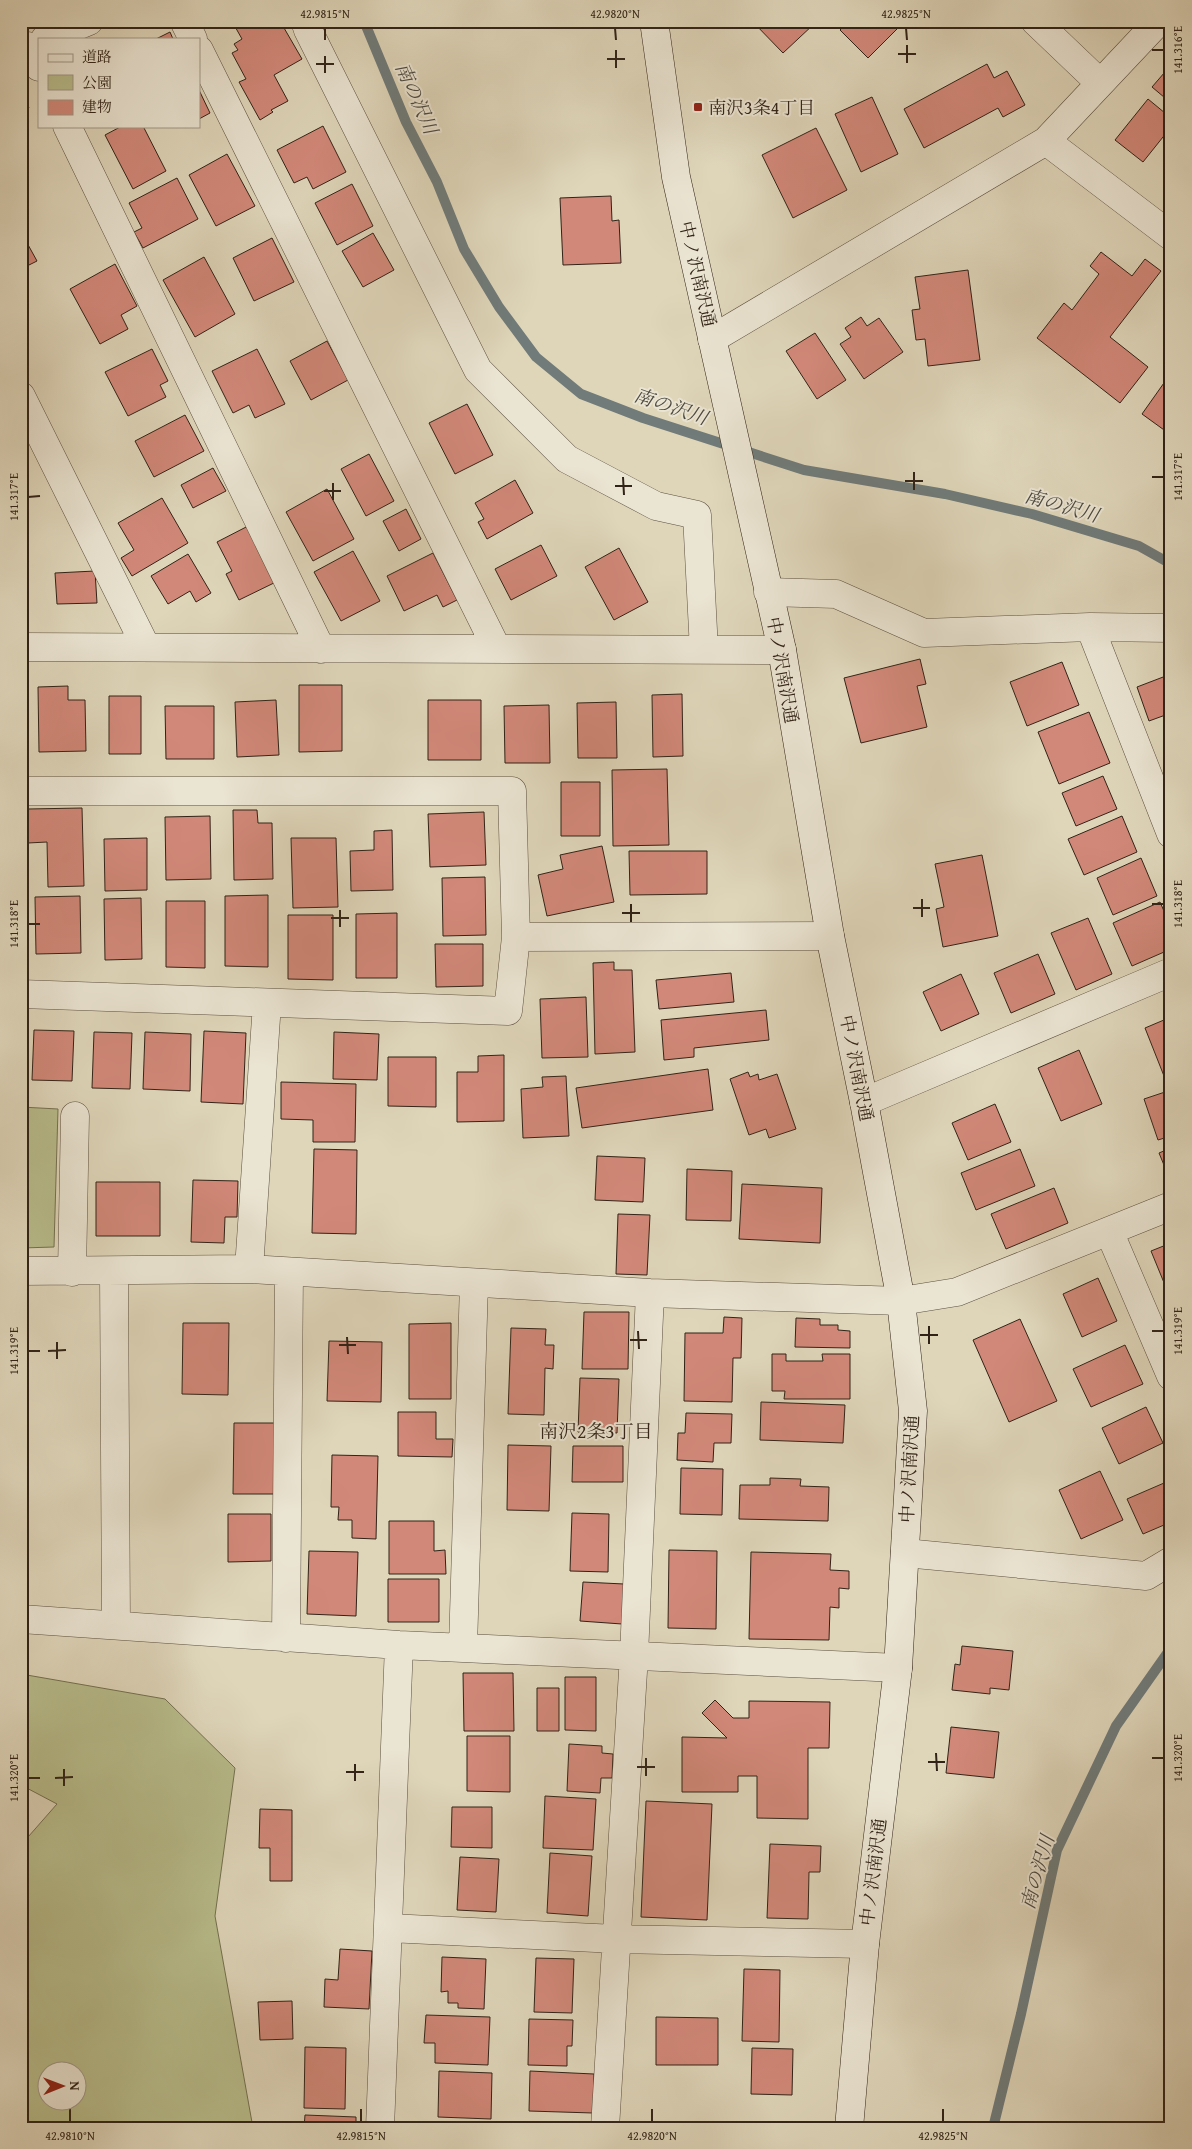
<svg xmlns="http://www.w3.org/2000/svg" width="1192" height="2149" viewBox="0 0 1192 2149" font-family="'Gentium Book Plus','Noto Serif JP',serif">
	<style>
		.green { fill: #b8bc8b; stroke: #747051; fill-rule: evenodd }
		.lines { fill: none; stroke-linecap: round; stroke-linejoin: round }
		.stream { stroke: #707b7a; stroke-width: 10 }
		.building { fill: #d28879; stroke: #312317 }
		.street-casing { stroke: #5c5040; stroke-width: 29 }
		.secondary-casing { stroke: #312317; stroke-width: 29 }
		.street { stroke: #eae4d2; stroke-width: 28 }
		.secondary { stroke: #eae4d2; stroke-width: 28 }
		.ticks { fill: none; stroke: #312317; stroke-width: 2 }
		.poi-dot { fill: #8f2418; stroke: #eae4d2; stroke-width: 2 }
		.labels { text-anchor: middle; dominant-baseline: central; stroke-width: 4; stroke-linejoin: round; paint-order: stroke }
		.poi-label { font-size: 18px; fill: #312317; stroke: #eae4d2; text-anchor: start }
		.street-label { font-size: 18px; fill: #312317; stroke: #eae4d2 }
		.water-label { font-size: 19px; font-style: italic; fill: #4b4840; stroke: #eae4d2 }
		.neighbourhood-label { font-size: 19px; fill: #312317; stroke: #eae4d2 }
		.neatline { fill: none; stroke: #312317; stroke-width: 2 }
		.ticks-label { font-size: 12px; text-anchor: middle; fill: #312317 }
	</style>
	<rect width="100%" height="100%" fill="#dfd6ba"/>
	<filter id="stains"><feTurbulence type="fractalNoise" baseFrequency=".004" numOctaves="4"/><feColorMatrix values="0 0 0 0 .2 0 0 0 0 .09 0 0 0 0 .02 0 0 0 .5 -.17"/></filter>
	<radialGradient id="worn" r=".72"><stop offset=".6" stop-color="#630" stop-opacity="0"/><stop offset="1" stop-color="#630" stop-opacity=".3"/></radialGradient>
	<path class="green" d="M21 1107 58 1109 54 1247 21 1248Z
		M21 1674 165 1699 235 1768 215 1916 253 2128H21V1845L57 1804 21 1785ZM48 2072H78V2102H48Z"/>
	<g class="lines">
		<path class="stream" d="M364 21 406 122 437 182 464 249 499 307 536 357 581 394 643 418 804 470 945 494 1032 514 1139 546 1171 564
			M993 2128 1021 2014 1057 1850 1116 1726 1171 1648"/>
	</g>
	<path class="building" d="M236 21H262L265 26 273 21H280L302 59 274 75 288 101 271 110 273 112 260 120 239 82 246 79 232 53 238 50 234 44 242 39 233 23Z
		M752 21H811L814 24 783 53Z
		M849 21H895L900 26 868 58 840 30Z
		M170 32 173 39H156Z
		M987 64 994 78 1007 71 1025 105 1003 117 998 108 924 148 904 109Z
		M1171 65V103L1152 87Z
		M199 90 210 113 199 119Z
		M21 92 29 108 21 112Z
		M872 97 898 154 861 172 835 114Z
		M1148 99 1171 118V127L1143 162 1115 140Z
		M122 126H143L166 171 133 189 105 135Z
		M323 126 346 172 313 189 307 177 294 183 277 150Z
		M816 128 847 190 793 218 762 155Z
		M227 154 255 206 216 226 189 175Z
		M177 178 198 219 143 248 134 232 142 228 129 203Z
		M352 184 373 226 337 245 315 203Z
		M611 196 612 221 619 220 621 263 563 265 560 198Z
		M21 232 37 261 21 269Z
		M373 233 394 270 363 287 342 251Z
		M272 238 294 282 254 301 233 258Z
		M1101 252 1132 276 1145 259 1161 271 1110 337 1148 367 1120 403 1037 338 1064 303 1072 310 1099 274 1090 266Z
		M204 257 235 314 195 337 163 280Z
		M115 264 137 306 121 315 128 329 100 344 70 289Z
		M968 270 980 360 928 366 925 339 916 340 912 310 920 309 915 277Z
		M861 317 867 326 879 318 903 352 864 379 840 344 851 337 845 328Z
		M815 333 846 380 817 399 786 351Z
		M327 341 348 380 311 400 290 361Z
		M152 349 168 381 160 385 166 397 128 416 105 372Z
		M257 349 285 404 255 418 249 405 233 413 212 371Z
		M1171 373V435L1142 414Z
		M467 404 493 455 455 474 429 423Z
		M185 415 204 451 154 477 135 441Z
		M369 454 394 501 366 516 341 469Z
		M213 468 226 491 193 508 181 485Z
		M515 480 533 513 487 539 478 522 484 519 475 503Z
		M327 489 354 539 313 561 286 512Z
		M162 498 188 543 132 576 121 558 134 550 118 523Z
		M406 509 421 539 399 551 383 521Z
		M250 525 278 581 239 600 226 574 232 571 217 542Z
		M541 545 557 576 511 600 495 569Z
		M619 548 648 602 614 620 585 567Z
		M353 551 380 601 341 621 314 572Z
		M433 553 457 600 443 607 437 595 404 611 387 576Z
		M188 554 211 593 196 602 190 591 168 604 151 576Z
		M95 571 97 603 57 604 55 573Z
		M920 659 926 684 917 686 927 727 861 743 844 678Z
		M1062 662 1079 705 1027 726 1010 682Z
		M1171 674V713L1149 721 1137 687Z
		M299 685H342V751L299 752Z
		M68 686V700H85L86 751 39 752 38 687Z
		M682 694 683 756 653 757 652 695Z
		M109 696H141V754H109Z
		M276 700 279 755 237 757 235 702Z
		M428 700H481V760H428Z
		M616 702 617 758H578L577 703Z
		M549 705 550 763H505L504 706Z
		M165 706H214V759H166Z
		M1089 712 1110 763 1059 784 1038 732Z
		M667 769 669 845 613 846 612 770Z
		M1103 776 1117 809 1076 826 1062 793Z
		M561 782H600V836H561Z
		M82 808 84 886 48 887 47 842 28 843V809Z
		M233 810H257L258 823H272L273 879 234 880Z
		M484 812 486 865 430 867 428 814Z
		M210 816 211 879 166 880 165 817Z
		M1122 816 1137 852 1084 875 1068 839Z
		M392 830 393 890 351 891 350 851 374 850V831Z
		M147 838V890L105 891 104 839Z
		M291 838H336L338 907 293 908Z
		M602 846 614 902 547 916 538 875 563 869 560 855Z
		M629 851H707V894L630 895Z
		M982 855 998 936 943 947 936 909 944 907 935 864Z
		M1141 858 1157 896 1113 915 1097 878Z
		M485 877 486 935 443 936 442 878Z
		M268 895V967L225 966V896Z
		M80 896 81 953 36 954 35 897Z
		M141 898 142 959 105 960 104 899Z
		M166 901H205V968L166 967Z
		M1160 902 1171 927V949L1132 966 1113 923Z
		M397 913V978H356V914Z
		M288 915H333V980L288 979Z
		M1088 918 1112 974 1076 990 1051 933Z
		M435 944H483V986L436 987Z
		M1038 954 1055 994 1011 1013 994 973Z
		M614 962V970H632L635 1052 595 1054 593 963Z
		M731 973 734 1002 659 1009 656 980Z
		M961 974 979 1014 941 1031 923 992Z
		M586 997 588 1057 542 1058 540 999Z
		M766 1010 769 1040 694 1048V1057L664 1060 661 1020Z
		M1171 1017V1073L1164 1076 1145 1028Z
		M34 1030 74 1031 72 1081 32 1080Z
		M204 1031 246 1033 243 1104 201 1102Z
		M94 1032 132 1033 130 1089 92 1088Z
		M145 1032 191 1034 190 1091 143 1089Z
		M334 1032 379 1034 377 1080 333 1079Z
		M1079 1050 1102 1104 1061 1121 1038 1068Z
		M504 1055V1121L457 1122V1072H478V1056Z
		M388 1057H436V1107L388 1106Z
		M708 1069 713 1110 582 1128 576 1088Z
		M748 1072 750 1077 758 1074 759 1080 777 1074 796 1129 769 1138 766 1129 749 1135 730 1079Z
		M566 1076 569 1136 523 1138 521 1089 543 1087 542 1077Z
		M281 1082 356 1084 355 1142H313V1120L281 1119Z
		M1171 1090V1136L1158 1140 1144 1099Z
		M995 1104 1011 1142 968 1160 952 1123Z
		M1171 1148V1182L1159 1153Z
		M314 1149 357 1150 356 1234 312 1233Z
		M1020 1149 1035 1186 976 1210 961 1173Z
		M597 1156 645 1158 643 1202 595 1200Z
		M687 1169 732 1171 731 1221 686 1220Z
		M193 1180 238 1181 237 1217H225L224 1243 191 1242Z
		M96 1182H160V1236H96Z
		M742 1184 822 1188 820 1243 739 1239Z
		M1054 1188 1068 1223 1006 1249 991 1214Z
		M618 1214 650 1215 647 1275 616 1274Z
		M1171 1243V1289L1167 1290 1151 1251Z
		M1098 1278 1117 1321 1082 1337 1063 1294Z
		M584 1312H629L628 1369H582Z
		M724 1317 742 1318 741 1358H733L732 1402 684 1401 685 1333H723Z
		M796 1318 820 1319V1325H838V1330L850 1331V1348L795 1347Z
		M1020 1319 1057 1401 1009 1422 973 1340Z
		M183 1323H229L228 1395 182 1394Z
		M451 1323V1399H409V1324Z
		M511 1328 546 1329 545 1345H554L553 1369 545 1368 544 1415 508 1414Z
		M329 1341 382 1342 381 1402 327 1401Z
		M1125 1345 1143 1384 1091 1407 1073 1369Z
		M772 1354H786V1361H823L822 1354H850V1399H784L785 1391H772Z
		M580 1378 619 1379 617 1433 578 1432Z
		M761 1402 845 1405 843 1443 760 1440Z
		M1146 1407 1163 1443 1119 1464 1102 1428Z
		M398 1412H436V1439H453L452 1457 398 1456Z
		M686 1413 732 1414 731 1443H714L713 1462 677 1460 678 1433H685Z
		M234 1423H277V1494H233Z
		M508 1445 551 1446 549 1511 507 1510Z
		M573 1446H623V1482H572Z
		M332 1455 378 1456 376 1539 352 1538V1520H338L339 1507H331Z
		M681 1468 723 1469 722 1515 680 1514Z
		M1100 1471 1123 1520 1081 1539 1059 1490Z
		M770 1478 801 1479 800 1486 829 1487 828 1521 739 1519 740 1485H770Z
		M1171 1480V1522L1143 1534 1127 1499Z
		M572 1513 609 1514 608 1572 570 1571Z
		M228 1514H271V1561L228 1562Z
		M389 1521H434V1551L445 1550 446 1574H389Z
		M669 1550 717 1551 716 1629 668 1628Z
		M309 1551 358 1552 356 1616 307 1614Z
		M751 1552 831 1554 830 1570 849 1571V1589L839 1588V1608L830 1607 829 1640 749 1639Z
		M388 1579H439V1622H388Z
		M583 1582 624 1584 622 1624 580 1621Z
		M962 1646 1013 1651 1009 1690 990 1688V1694L952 1690 955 1664 960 1665Z
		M463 1673H513L514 1731H464Z
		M565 1677H596V1731L565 1730Z
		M537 1688H559V1731H537Z
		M715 1700 733 1718H749V1701L830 1702 829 1748H808V1819L757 1818V1776H738V1792H682V1737L727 1738 702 1713Z
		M951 1727 999 1732 994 1778 946 1773Z
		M467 1736H510V1792L467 1791Z
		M569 1744 602 1746V1753L613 1754 612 1778H601L600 1793 567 1791Z
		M545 1796 596 1799 593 1850 543 1848Z
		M646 1801 712 1804 707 1920 641 1917Z
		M452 1807H492V1848L451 1847Z
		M260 1809 292 1810V1881H270V1848H259Z
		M770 1844 821 1846 820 1872H809L808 1919 767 1918Z
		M550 1853 592 1856 588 1916 547 1913Z
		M460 1857 499 1859 496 1912 457 1910Z
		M340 1949 372 1951 369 2009 324 2007 325 1979 338 1980Z
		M442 1957 486 1959 484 2009 458 2008V2003H448V1991L441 1992Z
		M536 1958 574 1959 572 2013 534 2012Z
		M744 1969 780 1970 779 2042 742 2041Z
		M292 2001 293 2039 260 2040 258 2002Z
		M426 2015 490 2017 488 2065 435 2063V2043H424Z
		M656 2017 718 2018V2065H656Z
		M529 2019 573 2020 572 2046H567V2066L528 2065Z
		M305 2047 346 2048 345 2109 304 2108Z
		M752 2048 793 2049 792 2095 751 2094Z
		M439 2071 492 2073 491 2119 438 2117Z
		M530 2071 594 2074 593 2113 529 2111Z
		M305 2115 356 2117V2128H304Z
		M424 2124 491 2128H424Z"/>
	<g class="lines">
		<defs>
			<path id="street" d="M184 21 193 39
				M305 21 308 30 478 370 567 459 656 506 697 515 704 650
				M1035 21 1100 83
				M45 39 89 21
				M28 46 39 67
				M199 50 497 649
				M67 126 321 649
				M1046 141 1159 21
				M712 339 1046 141 1171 236
				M21 396 146 647
				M768 592 836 594 924 633 1090 627 1171 628
				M1090 627 1171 834
				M21 647 782 650
				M21 791H512L516 937 508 1011 21 994
				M516 937 830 936
				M864 1102 1171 972
				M1109 1231 1171 1376
				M249 1269 267 1003
				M21 1271 249 1269 650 1293 901 1301 957 1292 1171 1206
				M72 1272 75 1116
				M114 1272 116 1625
				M905 1553 1146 1576 1171 1561
				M21 1619 399 1645 898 1668
				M286 1638 289 1272
				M463 1647 474 1283
				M389 1928 616 1939 865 1944
				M380 2128 399 1645
				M605 2128 634 1655 650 1293"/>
			<path id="secondary" d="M654 21 676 177 782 650 830 936 864 1102 901 1301 913 1411 898 1668 865 1944 849 2128"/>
		</defs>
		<use href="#street" class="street-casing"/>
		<use href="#secondary" class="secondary-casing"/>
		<use href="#street" class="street"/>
		<use href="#secondary" class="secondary"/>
	</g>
	<path class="ticks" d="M325 28V40M615 28 616 40M906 28 907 40M907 45V63M616 50V68M1152 50H1164M898 54H916M325 56V73M607 59H625M316 64H334M914 472V490M623 477 624 495M1152 477H1164M905 481H923M333 483V500M615 486H632M324 491H341M28 497 40 496M922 899V917M631 904V922M1152 904H1164M913 908H930M340 910V927M622 913H640M331 918H349M28 924H40M929 1326V1344M638 1331 639 1349M1152 1331H1164M920 1335H938M347 1337 348 1354M630 1340H647M57 1342V1359M339 1345H356M28 1351H40M48 1351 66 1350M936 1753 937 1771M646 1758V1776M1152 1758H1164M928 1762H945M355 1764V1781M637 1767H655M64 1769V1786M346 1772H364M28 1778H40M55 1778 73 1777M70 2109V2122M361 2109V2122M652 2109V2122M943 2109V2122"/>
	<rect class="poi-dot" x="693" y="102" width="10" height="10" rx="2.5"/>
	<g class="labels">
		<g class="poi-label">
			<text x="708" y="107">南沢3条4丁目</text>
		</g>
		<g class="street-label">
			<text transform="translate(698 274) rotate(77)">中ノ沢南沢通</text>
			<text transform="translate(783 670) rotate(80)">中ノ沢南沢通</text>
			<text transform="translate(857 1068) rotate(79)">中ノ沢南沢通</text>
			<text transform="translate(909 1469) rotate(-87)">中ノ沢南沢通</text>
			<text transform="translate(873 1872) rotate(-83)">中ノ沢南沢通</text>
		</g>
		<g class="water-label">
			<text transform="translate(417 98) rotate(66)">南の沢川</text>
			<text transform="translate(671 406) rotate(19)">南の沢川</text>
			<text transform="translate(1062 505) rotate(16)">南の沢川</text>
			<text transform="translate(1037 1872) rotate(-74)">南の沢川</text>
		</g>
		<g class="neighbourhood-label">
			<text x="596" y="1431">南沢2条3丁目</text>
		</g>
	</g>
	<rect width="1192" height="2149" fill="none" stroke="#dfd6ba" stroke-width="55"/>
	<rect x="38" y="38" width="162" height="90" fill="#eae4d2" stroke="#a09787"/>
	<rect x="48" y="54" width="25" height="8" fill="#eae4d2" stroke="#a09787"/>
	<text x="82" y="62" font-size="15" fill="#312317">道路</text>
	<rect x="48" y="75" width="25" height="15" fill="#b8bc8b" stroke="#a09787"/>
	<text x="82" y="88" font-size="15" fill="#312317">公園</text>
	<rect x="48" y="100" width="25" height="15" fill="#d28879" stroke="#a09787"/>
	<text x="82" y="112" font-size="15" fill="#312317">建物</text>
	<g transform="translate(62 2086) rotate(89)"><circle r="24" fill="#eae4d2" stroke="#a09787"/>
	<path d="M0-4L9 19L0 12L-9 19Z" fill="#8f2418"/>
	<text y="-8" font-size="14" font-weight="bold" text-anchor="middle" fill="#312317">N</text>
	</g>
	<rect x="28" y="28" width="1136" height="2094" class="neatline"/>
	<g class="ticks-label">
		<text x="325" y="18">42.9815°N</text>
		<text x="615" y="18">42.9820°N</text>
		<text x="906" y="18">42.9825°N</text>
		<text transform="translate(1178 50) rotate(-90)" y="4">141.316°E</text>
		<text transform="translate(1178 477) rotate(-90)" y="4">141.317°E</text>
		<text transform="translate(14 497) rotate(-90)" y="4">141.317°E</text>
		<text transform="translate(1178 904) rotate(-90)" y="4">141.318°E</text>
		<text transform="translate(14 924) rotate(-90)" y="4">141.318°E</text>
		<text transform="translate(1178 1331) rotate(-90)" y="4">141.319°E</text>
		<text transform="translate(14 1351) rotate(-90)" y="4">141.319°E</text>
		<text transform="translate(1178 1758) rotate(-90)" y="4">141.320°E</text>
		<text transform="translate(14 1778) rotate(-90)" y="4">141.320°E</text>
		<text x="70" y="2140">42.9810°N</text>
		<text x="361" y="2140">42.9815°N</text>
		<text x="652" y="2140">42.9820°N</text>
		<text x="943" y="2140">42.9825°N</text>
	</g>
	<rect width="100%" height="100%" filter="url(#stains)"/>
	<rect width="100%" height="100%" fill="url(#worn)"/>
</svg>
